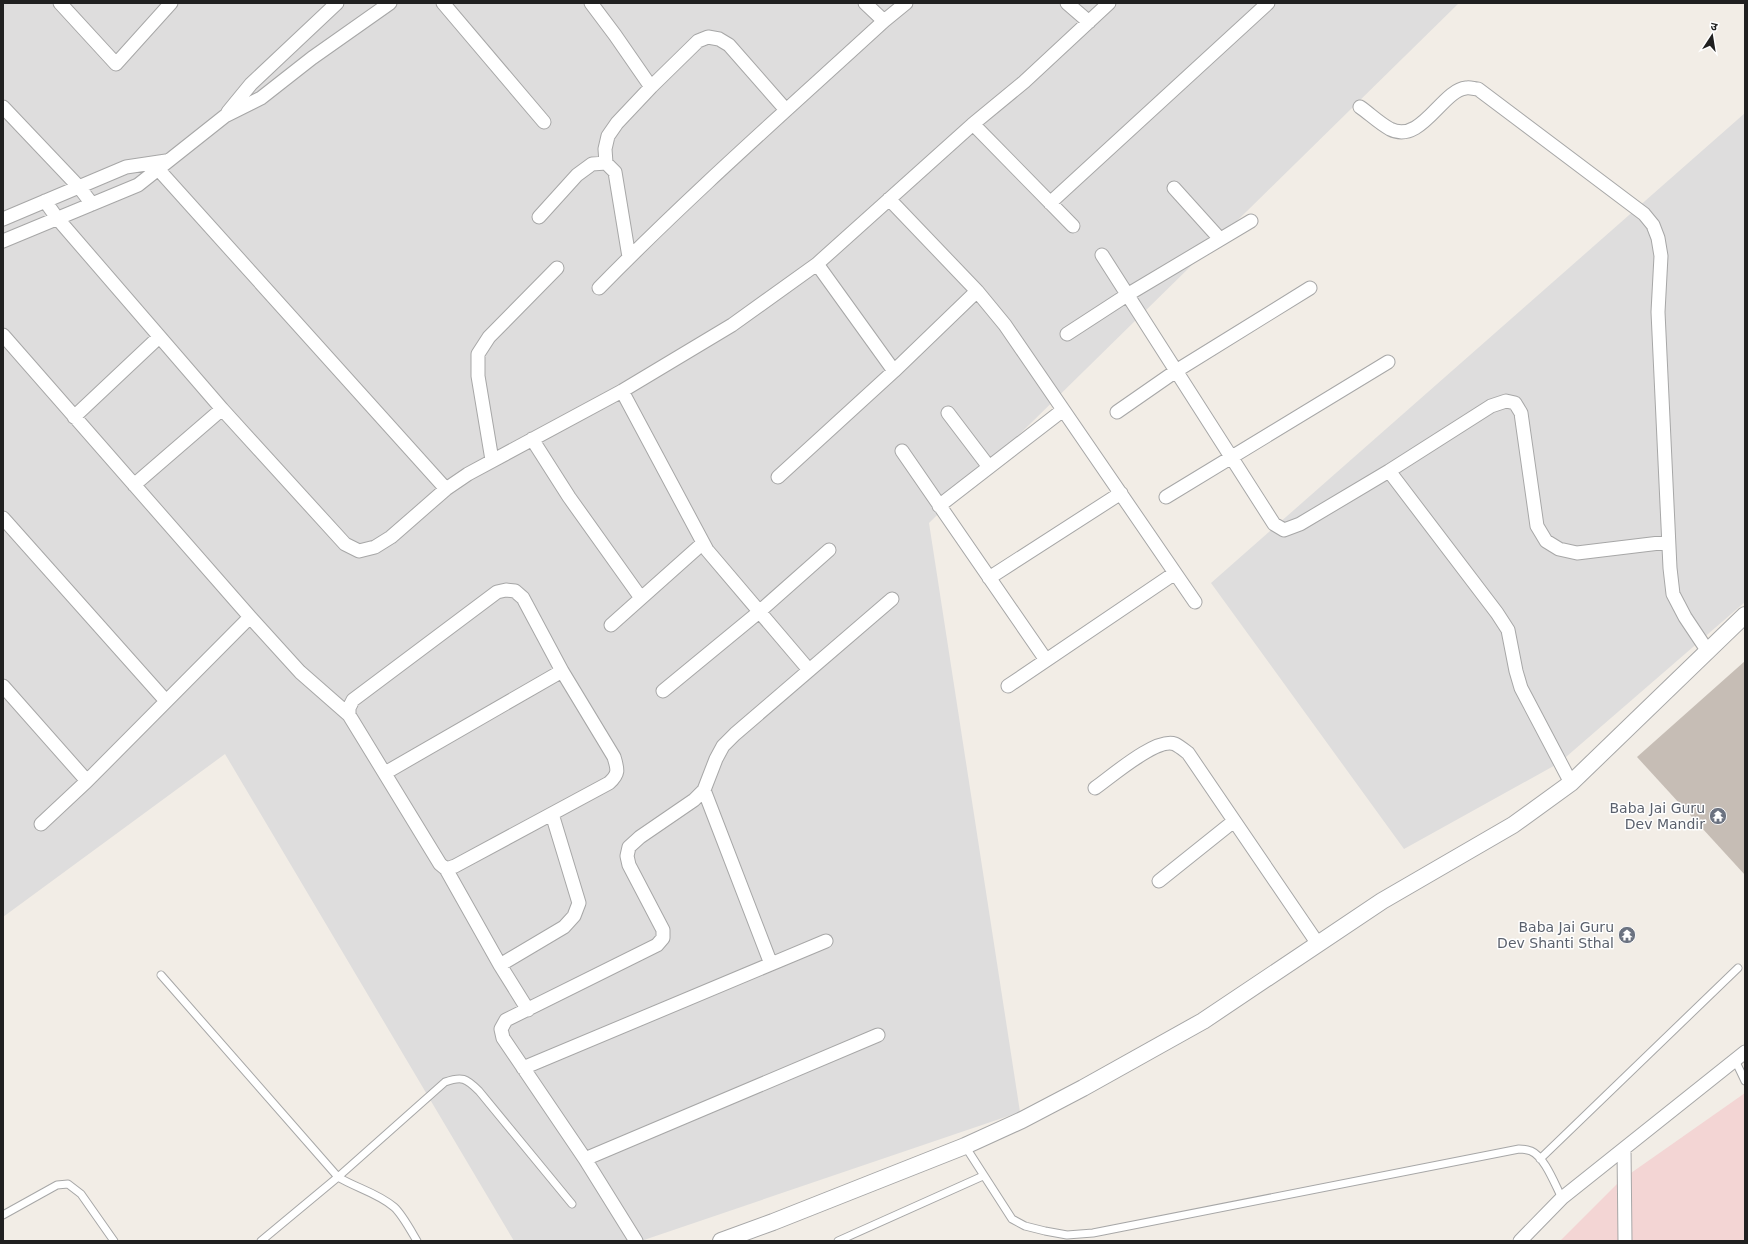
<svg xmlns="http://www.w3.org/2000/svg" width="1748" height="1244" viewBox="0 0 1748 1244" font-family="'DejaVu Sans','Noto Sans Devanagari',sans-serif">
	<style>
		.residential { fill: #dedddd }
		.commercial { fill: #f3d5d4 }
		.building { fill: #c6bdb5 }
		.lines { fill: none; stroke-linecap: round; stroke-linejoin: round }
		.service-casing { stroke: #a7a7a7; stroke-width: 9 }
		.minor-casing { stroke: #a7a7a7; stroke-width: 15 }
		.tertiary-casing { stroke: #a7a7a7; stroke-width: 18 }
		.service { stroke: #fff; stroke-width: 7 }
		.minor { stroke: #fff; stroke-width: 13 }
		.tertiary { stroke: #fff; stroke-width: 16 }
		.labels { text-anchor: middle; dominant-baseline: central; stroke-width: 3; stroke-linejoin: round; paint-order: stroke }
		.worship-label { font-size: 14px; fill: #5b616d; stroke: #fff; text-anchor: end }
	</style>
	<rect width="100%" height="100%" fill="#f2ede6"/>
	<path class="residential" d="M3 3H1459L929 523 1020 1112 641 1241H514L225 754 3 917Z
		M1745 113V602L1559 763 1404 849 1211 583Z"/>
	<path class="commercial" d="M1745 1093V1241H1560L1621 1180Z"/>
	<path class="building" d="M1745 661V875L1637 757Z"/>
	<g class="lines">
		<defs>
			<path id="service" d="M161 975 338 1177C356 1188 378 1193 394 1207 402 1214 411 1231 417 1241
				M1735 1060 1745 1081
				M965 1146 1012 1219 1025 1226 1045 1231 1067 1235 1093 1233 1519 1149C1523 1149 1528 1150 1531 1151 1545 1157 1555 1185 1562 1198
				M1540 1159 1738 968
				M3 1215 57 1185 68 1184 81 1194 114 1241
				M261 1241 338 1177 445 1082C462 1076 466 1078 479 1091L572 1204
				M838 1241 983 1176"/>
			<path id="minor" d="M60 3 116 64 171 3
				M443 3 544 122
				M591 3 615 35 651 87
				M865 3 884 21 906 3
				M1067 3 1089 22
				M3 107 79 187 92 204
				M1360 107C1370 114 1379 123 1390 129 1421 145 1442 90 1466 88 1470 87 1474 89 1478 89L1644 214 1653 225 1658 238 1661 256 1658 312 1670 568 1673 594 1685 617 1707 650
				M228 112 251 84 337 3
				M973 124 1073 226
				M606 163 605 149 608 136 617 123 651 87 698 41 708 37 719 39 729 45 786 110
				M158 169 446 489
				M1174 188 1220 239
				M889 199 977 291 1005 325 1195 602
				M45 201 57 218 222 409 345 544 359 551 375 547 391 537 446 489 468 474 622 391 732 325 817 264 973 124 1024 82 1109 3
				M1050 203 1268 3
				M539 217 577 175 592 164 606 163 615 172 629 257
				M3 219 126 167 166 161
				M3 241 138 185 225 116 261 98 312 58 390 3
				M1102 255 1274 524 1284 530 1300 524 1389 471 1491 406 1506 401 1515 403 1521 413 1537 526 1546 541 1559 549 1577 553 1668 542
				M817 264 894 371
				M599 288C690 195 788 109 884 21
				M1067 334 1127 295 1251 221
				M3 335 250 617 300 672 349 715
				M622 391 707 550 809 670
				M1117 412 1176 371 1310 288
				M948 413 989 467
				M74 417 159 337
				M532 439 569 497 641 598
				M902 451 1046 660
				M492 460 478 376V354L489 337 557 268
				M1389 471 1497 613 1508 630 1516 671 1521 688 1571 783
				M778 477 894 371 977 291
				M134 485 222 409
				M1166 497 1388 362
				M939 506 1063 410
				M3 518 166 701
				M989 578 1121 493
				M506 590 515 591 523 598 562 671 614 757C618 770 619 774 609 783L455 866 446 869 440 864 349 715V708L353 700 497 592Z
				M611 625 703 543
				M3 686 87 781
				M1008 686 1175 573
				M663 691 759 612 829 550
				M385 773 562 671
				M1095 788C1111 777 1156 737 1175 744 1179 746 1184 750 1188 753L1318 944
				M704 790 771 964
				M41 824 87 781 250 617
				M446 869 500 965 528 1010
				M1159 881 1234 821
				M500 965 564 927 574 916 579 903 552 814
				M523 1068 826 941
				M1624 1149 1625 1241
				M585 1159 878 1035
				M636 1241 585 1159 503 1038 501 1029 506 1020 657 945 663 938V930L629 865 627 856 629 847 640 837 694 800 704 790 716 759 723 746 735 734 892 599
				M1520 1241 1562 1198 1745 1052"/>
			<path id="tertiary" d="M721 1241 773 1222 965 1146 1022 1120 1083 1088 1203 1021 1382 901 1513 825 1571 783 1745 615"/>
		</defs>
		<use href="#service" class="service-casing"/>
		<use href="#minor" class="minor-casing"/>
		<use href="#tertiary" class="tertiary-casing"/>
		<use href="#service" class="service"/>
		<use href="#minor" class="minor"/>
		<use href="#tertiary" class="tertiary"/>
	</g>
	<defs>
		<symbol id="temple-disc" viewBox="-11 -11 22 22"><circle r="9.5" fill="#6b7280" stroke="#fff"/><path d="M0-6L5-2H3V0L6.5 2.5H4V6H1.5V3h-3V6H-4V2.5H-6.5L-3 0V-2H-5Z" fill="#fff"/></symbol>
	</defs>
	<g fill-rule="evenodd">
		<use href="#temple-disc" x="1708" y="806" width="20" height="20"/>
		<use href="#temple-disc" x="1617" y="925" width="20" height="20"/>
	</g>
	<g class="labels">
		<g class="worship-label">
			<text x="1705" y="808">Baba Jai Guru<tspan x="1705" dy="16">Dev Mandir</tspan></text>
			<text x="1614" y="927">Baba Jai Guru<tspan x="1614" dy="16">Dev Shanti Sthal</tspan></text>
		</g>
	</g>
	<rect width="1748" height="1244" fill="none" stroke="#202020" stroke-width="8"/>
	<g transform="translate(1712 36) rotate(12)" stroke="#ffffff" stroke-width="3" paint-order="stroke">
	<path d="M0-3L7 15L0 10L-7 15Z" fill="#202020"/>
	<text y="-6" font-size="11" font-weight="bold" text-anchor="middle" fill="#202020">उ</text>
	</g>
</svg>
